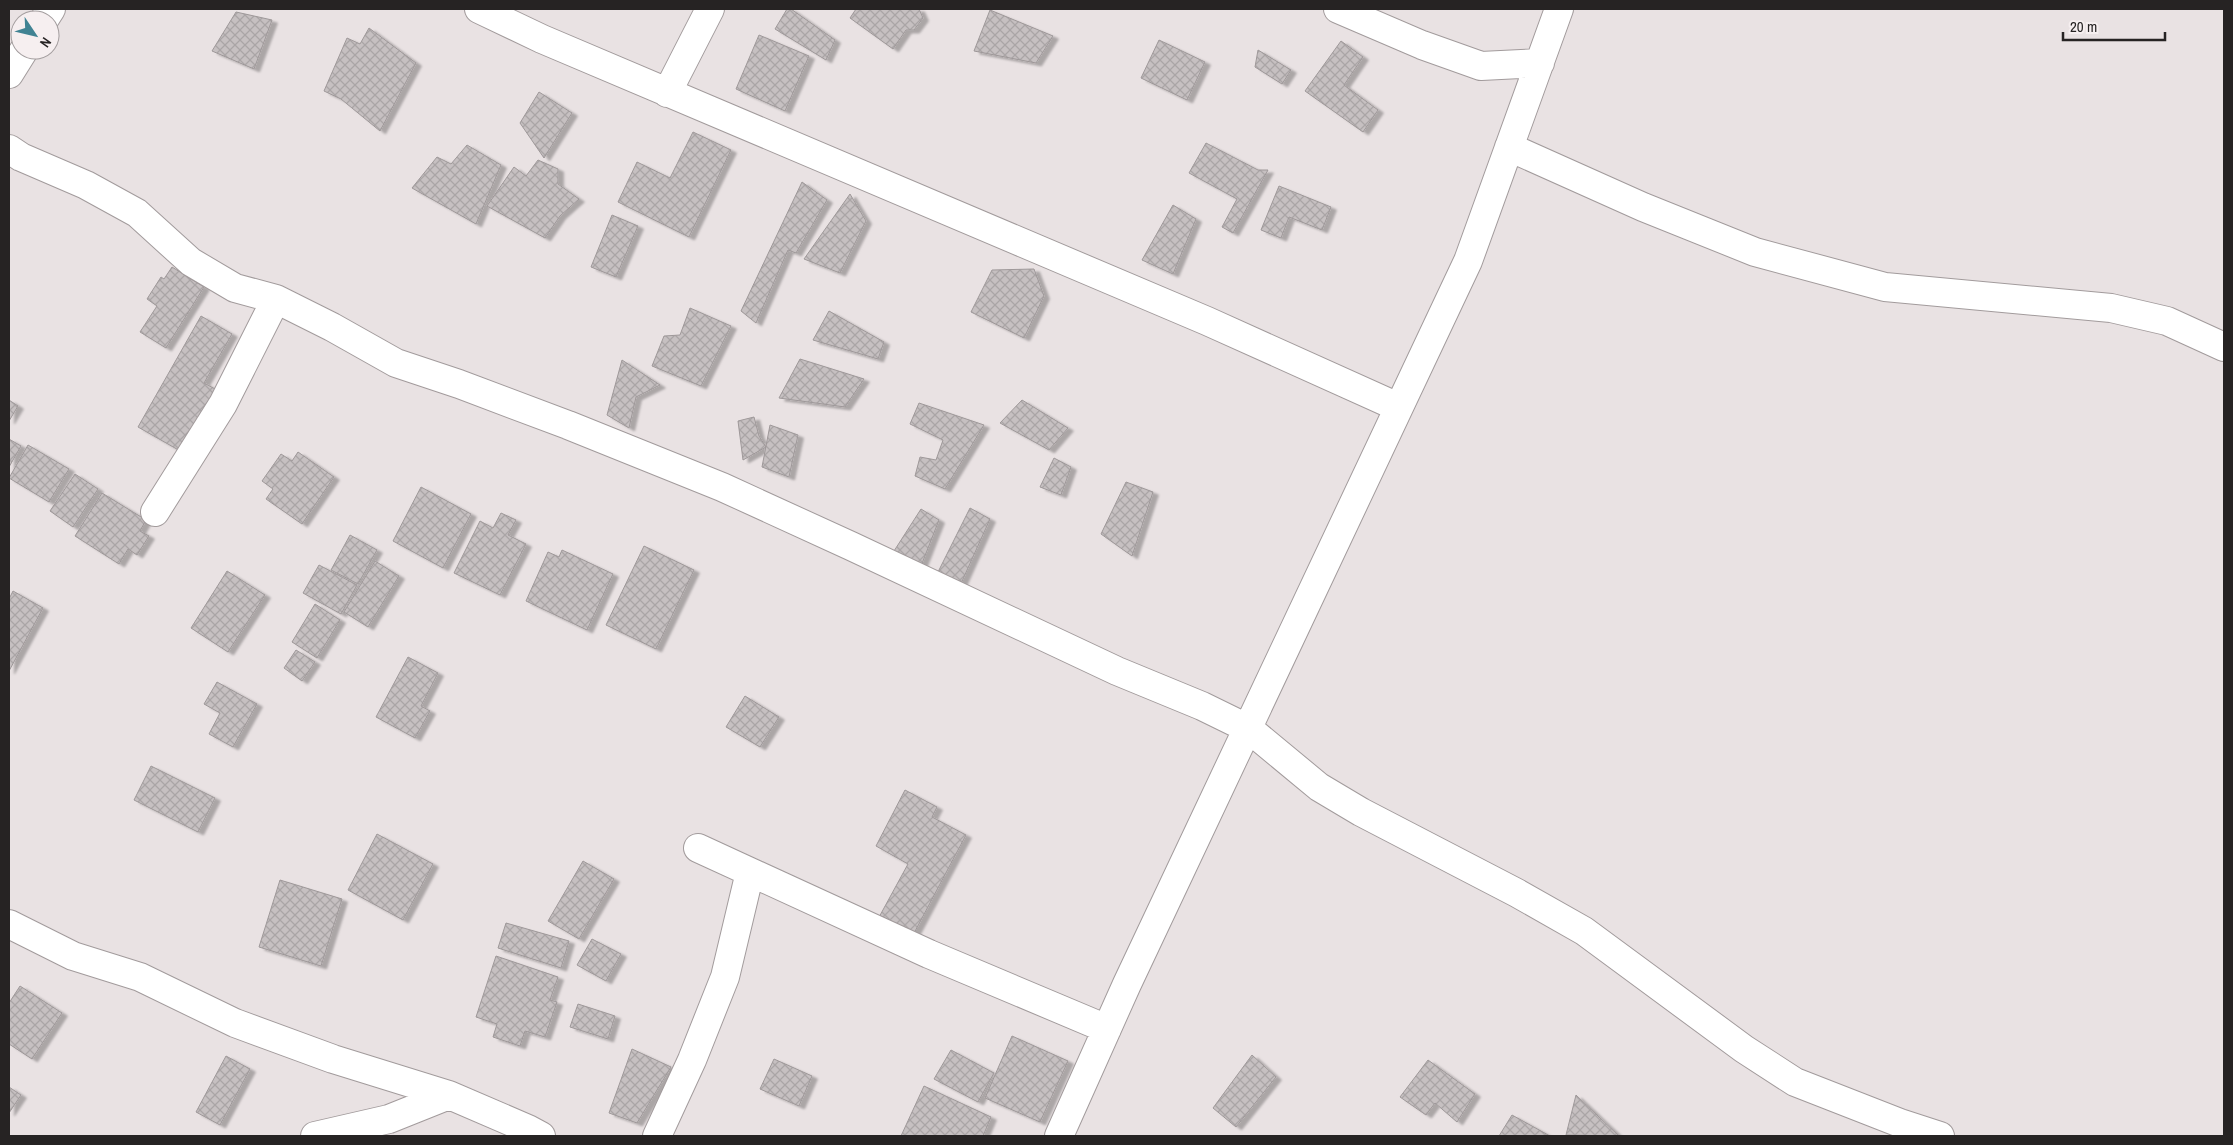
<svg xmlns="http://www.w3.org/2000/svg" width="2233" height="1145" viewBox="0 0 2233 1145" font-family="'Archivo Narrow',sans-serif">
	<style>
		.building { fill: url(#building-cross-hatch); stroke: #9e9899; filter: url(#shadow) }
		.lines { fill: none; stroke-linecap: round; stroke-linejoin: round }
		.street-casing { stroke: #a29b9c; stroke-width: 30 }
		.street { stroke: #fff; stroke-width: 28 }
	</style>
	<defs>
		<pattern id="building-cross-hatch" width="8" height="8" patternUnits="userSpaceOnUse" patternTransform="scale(1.25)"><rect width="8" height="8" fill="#c6c0c1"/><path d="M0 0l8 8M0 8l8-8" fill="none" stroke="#aaa5a6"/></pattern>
		<filter id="shadow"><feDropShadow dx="5.5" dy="3" stdDeviation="1" flood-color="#0004"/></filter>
	</defs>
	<rect width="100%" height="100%" fill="#e9e2e3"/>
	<path class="building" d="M787 9H791L835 40 826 60 775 29Z
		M856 9H919L923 18 914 30H906L893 49 850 18Z
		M990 10 1053 36 1036 63 974 51Z
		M236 12 272 20 254 69 212 51Z
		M369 28 416 63 380 131 341 99 324 91 347 38 360 44Z
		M759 35 809 56 785 111 736 89Z
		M1159 40 1205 62 1187 100 1141 78Z
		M1341 41 1363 57 1344 85 1378 110 1363 132 1305 91Z
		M1258 50 1291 70 1282 84 1255 67Z
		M539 92 572 113 544 158 520 123Z
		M693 132 731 150 689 237 618 202 637 162 670 178Z
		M1206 143 1258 170H1268L1233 233 1222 227 1237 199 1189 173Z
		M467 145 501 165 476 224 412 188 437 157 451 164Z
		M538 160 558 169V184L579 199 560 216 545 238 487 206 514 167 526 176Z
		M802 182 827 200 796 253 788 250 756 323 741 311Z
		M1279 186 1331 207 1322 230 1289 217 1281 238 1261 230Z
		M850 194 866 221 840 273 804 259Z
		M1173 205 1196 219 1173 274 1142 260Z
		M612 215 638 226 616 277 591 267Z
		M172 267 204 287 166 348 140 332 157 306 147 299 161 277 164 279Z
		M1034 269 1044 296 1024 338 971 312 992 270Z
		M690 308 731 326 701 386 652 366 664 336 680 335Z
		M829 311 884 342 878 359 813 340Z
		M201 316 232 334 204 383 217 390 182 452 138 427Z
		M800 359 864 379 845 407 779 398Z
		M622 360 660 385 636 397 629 428 607 415Z
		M9 400 18 406 9 421Z
		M1022 400 1068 428 1049 450 1000 423Z
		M919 403 984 425 945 489 915 476 920 457 936 460 943 440 910 424Z
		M754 417 759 436 766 447 743 460 738 421Z
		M770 425 798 435 789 477 762 467Z
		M9 439 21 446 9 467Z
		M28 445 69 469 49 502 9 478Z
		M298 452 334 477 302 524 266 499 273 489 262 481 281 454 292 461Z
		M1054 458 1071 467 1061 495 1040 487Z
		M75 474 98 489 73 527 50 511Z
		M1126 482 1153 492 1132 556 1101 534Z
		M421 487 471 514 443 568 393 541Z
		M102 493 146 520 140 531 149 536 137 555 128 549 119 564 75 536Z
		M970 508 990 519 959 588 936 576Z
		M921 509 939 520 921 566 894 551Z
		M501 513 516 520 508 535 526 544 500 595 454 573 480 521 493 528Z
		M350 535 377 550 358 584 331 570Z
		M644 546 694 570 656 649 606 625Z
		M562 550 613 574 587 630 526 601 548 552 559 557Z
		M375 561 399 576 368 627 344 612Z
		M319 565 357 585 341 614 303 593Z
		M227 571 265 595 228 652 191 628Z
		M13 591 43 608 9 671V599Z
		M315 604 340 620 317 658 292 642Z
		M296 650 315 662 302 681 284 668Z
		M408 657 438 673 421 706 430 711 415 738 376 717Z
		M217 682 257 704 233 747 209 734 220 713 204 704Z
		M745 696 779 717 760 747 726 727Z
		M151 766 215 798 198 832 134 800Z
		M905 790 937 807 932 817 966 835 912 937 878 919 908 864 876 846Z
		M377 834 433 864 403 920 348 890Z
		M583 861 614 879 579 939 548 921Z
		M280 880 342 899 321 966 259 947Z
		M506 923 569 941 561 968 498 948Z
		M592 939 621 954 606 981 577 965Z
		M496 956 558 977 550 1000 557 1002 545 1037 525 1031 520 1046 493 1037 497 1024 476 1017Z
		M20 986 62 1013 32 1059 9 1044V1003Z
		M578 1004 615 1016 608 1039 570 1027Z
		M1012 1036 1068 1061 1040 1122 985 1098Z
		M632 1049 671 1067 637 1123 609 1113Z
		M951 1050 994 1073 978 1102 934 1079Z
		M1252 1055 1276 1077 1236 1127 1213 1108Z
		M226 1056 250 1069 220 1125 196 1112Z
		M774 1059 812 1076 799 1106 760 1089Z
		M1428 1060 1475 1094 1457 1122 1435 1103 1426 1115 1400 1097Z
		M924 1086 991 1117 983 1136H901Z
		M9 1087 21 1095 9 1113Z
		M1576 1095 1619 1136 1566 1135Z
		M1512 1115 1550 1136H1499Z"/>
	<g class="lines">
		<defs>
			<path id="street" d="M479 9 542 39 1207 321 1398 407
				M1338 9 1422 45 1481 66 1540 63
				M44 20 51 9
				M9 74 24 50
				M667 93 710 9
				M1509 147 1643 207 1755 252 1885 287 2111 308 2167 321 2224 347
				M9 149 21 157 86 185 137 213 191 262 235 288 276 299 332 327 396 363 459 384 568 425 722 487 851 546 1117 671 1202 706 1249 729 1319 787 1361 812 1517 893 1584 931 1744 1049 1795 1082 1900 1123 1940 1136
				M155 512 223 404 276 299
				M698 848 929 954 1107 1029
				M9 924 73 956 140 977 235 1023 333 1059 449 1095 528 1129 541 1136
				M315 1136 389 1119 449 1095
				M657 1136 692 1060 725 977 750 872
				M1059 1136 1127 984 1468 261 1559 9"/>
		</defs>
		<use href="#street" class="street-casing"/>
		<use href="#street" class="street"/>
	</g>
	<rect width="2233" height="1145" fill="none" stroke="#262323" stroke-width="20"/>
	<g transform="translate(35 35) rotate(125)"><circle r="24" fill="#f6eff0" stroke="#a39d9e"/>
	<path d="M0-4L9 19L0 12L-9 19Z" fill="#408393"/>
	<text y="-8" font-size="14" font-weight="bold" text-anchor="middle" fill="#262323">N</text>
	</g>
	<path d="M2063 32v8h102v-8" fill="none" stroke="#262323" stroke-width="2.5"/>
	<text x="2070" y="32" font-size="15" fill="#262323" stroke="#f6eff0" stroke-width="4" paint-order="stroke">20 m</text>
</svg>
